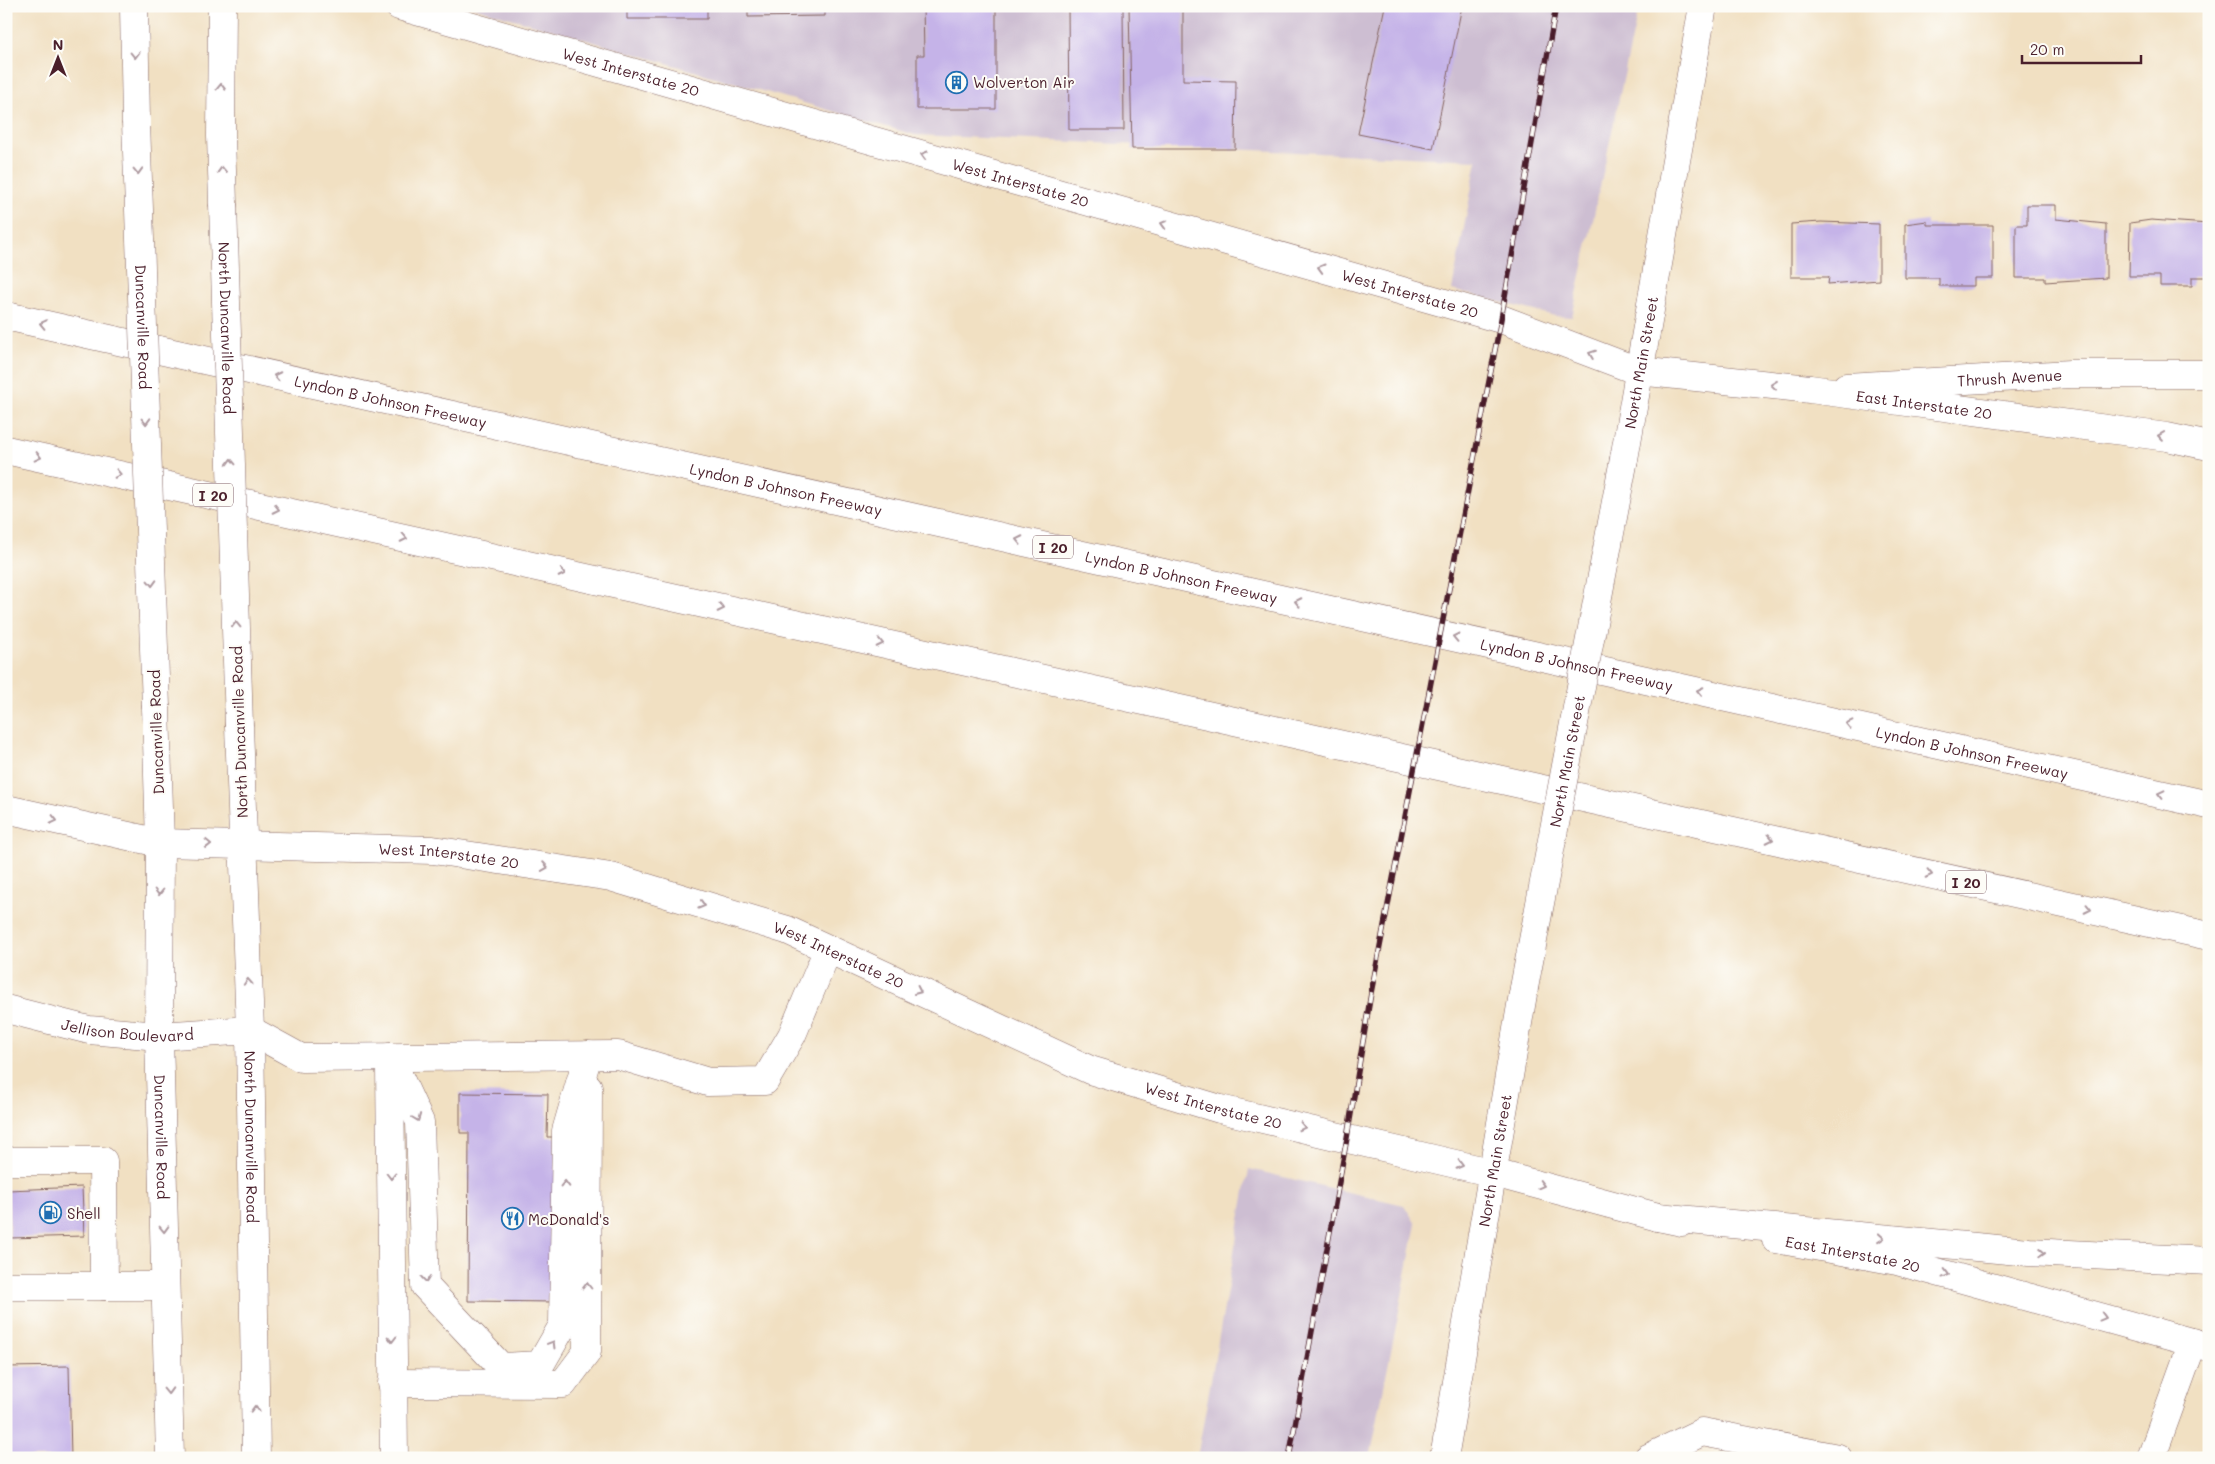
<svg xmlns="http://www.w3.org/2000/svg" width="2215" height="1464" viewBox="0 0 2215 1464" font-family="Mali,sans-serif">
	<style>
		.industrial { fill: #cdbed2 }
		.building { fill: #c5b3e8 }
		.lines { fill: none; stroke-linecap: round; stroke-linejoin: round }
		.minor-casing { stroke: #846360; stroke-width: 29 }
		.major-casing { stroke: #846360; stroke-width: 29 }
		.highway-casing { stroke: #846360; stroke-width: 29 }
		.minor { stroke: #fff; stroke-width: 28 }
		.major { stroke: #fff; stroke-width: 28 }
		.highway { stroke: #fff; stroke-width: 28 }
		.rail-casing { stroke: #4a1f2b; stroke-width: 5.5 }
		.rail { stroke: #fdfcf7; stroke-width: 4; stroke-dasharray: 11; stroke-linecap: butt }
		.minor-bridge-casing { stroke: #846360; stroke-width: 29; stroke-linecap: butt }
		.major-bridge-casing { stroke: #846360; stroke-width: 29; stroke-linecap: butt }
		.minor-bridge { stroke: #fff; stroke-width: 28 }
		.major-bridge { stroke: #fff; stroke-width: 28 }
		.oneway { stroke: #ae9aa0 }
		.labels { text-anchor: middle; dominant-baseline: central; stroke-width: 4; stroke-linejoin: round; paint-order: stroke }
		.shield { fill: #fdfcf7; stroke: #806168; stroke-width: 1 }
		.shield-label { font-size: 14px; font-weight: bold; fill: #4a1f2b }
		.street-label { font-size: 15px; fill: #4a1f2b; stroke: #fdfcf7 }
		.poi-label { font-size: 15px; fill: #4a1f2b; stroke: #fdfcf7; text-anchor: start }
	</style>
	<rect width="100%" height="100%" fill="#fdfcf7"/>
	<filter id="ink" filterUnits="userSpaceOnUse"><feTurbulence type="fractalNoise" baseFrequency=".02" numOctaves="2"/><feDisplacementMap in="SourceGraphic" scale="10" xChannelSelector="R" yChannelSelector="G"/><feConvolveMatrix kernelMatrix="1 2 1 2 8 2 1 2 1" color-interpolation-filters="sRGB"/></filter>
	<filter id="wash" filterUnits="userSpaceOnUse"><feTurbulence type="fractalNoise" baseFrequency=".0096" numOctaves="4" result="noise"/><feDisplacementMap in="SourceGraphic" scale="20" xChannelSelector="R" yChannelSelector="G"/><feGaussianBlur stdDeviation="1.12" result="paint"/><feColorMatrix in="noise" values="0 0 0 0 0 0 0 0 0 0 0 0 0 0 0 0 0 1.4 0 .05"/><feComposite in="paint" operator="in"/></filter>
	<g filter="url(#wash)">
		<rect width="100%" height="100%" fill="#f1e0c2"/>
		<path class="industrial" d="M469 6H1639L1572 317 1555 316 1452 290 1477 160 915 135Z
			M1249 1169 1404 1205 1416 1224 1370 1458H1197Z"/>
		<g id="blocks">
			<path class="building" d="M627 6H707V19H627Z
				M748 6H825V16L748 17Z
				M923 6H996V109H917V55H924Z
				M1068 6H1123L1124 130H1069Z
				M1129 6H1183V80L1236 81 1235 149H1132Z
				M1385 6H1462L1433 149 1358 134Z
				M2027 205H2056V219L2106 224V278L2045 282V278H2016V225H2027Z
				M2151 220 2209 224V277H2192V286H2160V276H2129L2130 223Z
				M1927 221V225H1993V278H1974V286H1939V278H1905V224Z
				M1821 222 1879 224V280L1828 284 1829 277H1791V224Z
				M460 1093 548 1094 547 1137H557L556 1302 468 1301 469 1133H460Z
				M82 1187 84 1236 10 1238 8 1190Z
				M69 1366 71 1458H6V1367Z"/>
		</g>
	</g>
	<g filter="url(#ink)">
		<use href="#blocks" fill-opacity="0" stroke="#846360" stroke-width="1"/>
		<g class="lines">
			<defs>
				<g id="minor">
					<path id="s1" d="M1846 387 2070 374H2209"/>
					<path id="s2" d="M1624 459 1703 6"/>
					<path id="s3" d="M6 1009 89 1030 159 1036 250 1030 301 1058 618 1055 708 1082 765 1081 792 1035 828 949"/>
					<path d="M390 1057 420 1122 425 1286 501 1367 540 1365 563 1325 566 1131 588 1055"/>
					<path d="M390 1066 394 1458"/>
					<path d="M6 1161H103L104 1286"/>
					<path d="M6 1286H165"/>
					<path d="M392 1383 563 1384 587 1352 588 1087"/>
					<path id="s4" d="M1444 1458 1524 988"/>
					<path d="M1648 1458 1702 1432 1838 1458"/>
					<path d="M2151 1458 2193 1342"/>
				</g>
				<g id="major">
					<path d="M134 6 136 122"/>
					<path d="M222 6 221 136 223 204"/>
					<path id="s5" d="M399 6 1501 319 1638 371 1810 389 2167 437 2209 446"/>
					<path id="s6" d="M156 707 160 843 159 1036 170 1458"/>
					<path id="s7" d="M239 726 250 1030 256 1458"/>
					<path id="s8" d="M160 843 433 850 611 877 787 930 1090 1070 1220 1109 1494 1173 1658 1217 1682 1222"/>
					<path id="s9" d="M1776 1239 1897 1261 2209 1347"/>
				</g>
				<g id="highway">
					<path id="s10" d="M6 316 2209 805"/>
					<path d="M6 450 2209 936"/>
					<path d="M6 809 160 843"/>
					<path d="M1658 1217 2029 1252 2209 1261"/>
				</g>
			</defs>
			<use href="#minor" class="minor-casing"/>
			<use href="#major" class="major-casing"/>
			<use href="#highway" class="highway-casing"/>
			<use href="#minor" class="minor"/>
			<use href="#major" class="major"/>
			<use href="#highway" class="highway"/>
			<defs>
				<path id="rail" d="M1289 1458 1347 1138 1371 993 1501 319 1556 6"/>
			</defs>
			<use href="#rail" class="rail-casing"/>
			<use href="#rail" class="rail"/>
			<defs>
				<g id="minor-bridge">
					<path id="s11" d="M1524 988 1624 459"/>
				</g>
				<g id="major-bridge">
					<path id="s12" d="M136 122 156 707"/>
					<path id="s13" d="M223 204 239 726"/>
				</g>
			</defs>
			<use href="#minor-bridge" class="minor-bridge-casing"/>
			<use href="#major-bridge" class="major-bridge-casing"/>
			<use href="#minor-bridge" class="minor-bridge"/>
			<use href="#major-bridge" class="major-bridge"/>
		</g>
		<defs><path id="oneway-chevron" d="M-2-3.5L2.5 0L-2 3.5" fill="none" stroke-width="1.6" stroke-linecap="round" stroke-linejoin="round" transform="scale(1.25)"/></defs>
		<g class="oneway">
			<use href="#oneway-chevron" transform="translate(135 55) rotate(89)"/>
			<use href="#oneway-chevron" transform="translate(221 87) rotate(-89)"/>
			<use href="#oneway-chevron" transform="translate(924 155) rotate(-164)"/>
			<use href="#oneway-chevron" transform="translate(222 170) rotate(-92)"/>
			<use href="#oneway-chevron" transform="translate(138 171) rotate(88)"/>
			<use href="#oneway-chevron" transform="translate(1164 224) rotate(-164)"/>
			<use href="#oneway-chevron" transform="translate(1321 268) rotate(-164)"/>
			<use href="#oneway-chevron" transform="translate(43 324) rotate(-167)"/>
			<use href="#oneway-chevron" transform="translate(1592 354) rotate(-159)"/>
			<use href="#oneway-chevron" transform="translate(277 376) rotate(-168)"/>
			<use href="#oneway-chevron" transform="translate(1774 385) rotate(-174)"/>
			<use href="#oneway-chevron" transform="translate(146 421) rotate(88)"/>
			<use href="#oneway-chevron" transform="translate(2161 436) rotate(-172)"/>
			<use href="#oneway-chevron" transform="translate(38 457) rotate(13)"/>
			<use href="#oneway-chevron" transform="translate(231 462) rotate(-92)"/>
			<use href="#oneway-chevron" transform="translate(118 474) rotate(12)"/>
			<use href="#oneway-chevron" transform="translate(276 509) rotate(12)"/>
			<use href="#oneway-chevron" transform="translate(404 538) rotate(12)"/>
			<use href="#oneway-chevron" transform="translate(1019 540) rotate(-168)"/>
			<use href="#oneway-chevron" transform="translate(562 573) rotate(12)"/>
			<use href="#oneway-chevron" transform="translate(152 583) rotate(88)"/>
			<use href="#oneway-chevron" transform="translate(1298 602) rotate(-168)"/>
			<use href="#oneway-chevron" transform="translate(721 608) rotate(12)"/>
			<use href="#oneway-chevron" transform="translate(236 625) rotate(-92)"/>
			<use href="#oneway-chevron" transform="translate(1456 637) rotate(-168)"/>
			<use href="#oneway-chevron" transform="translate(880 643) rotate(12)"/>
			<use href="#oneway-chevron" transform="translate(1700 691) rotate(-168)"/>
			<use href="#oneway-chevron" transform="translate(1849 724) rotate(-167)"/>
			<use href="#oneway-chevron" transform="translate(2161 794) rotate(-167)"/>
			<use href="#oneway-chevron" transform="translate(54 820) rotate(13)"/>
			<use href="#oneway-chevron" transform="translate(1770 839) rotate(12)"/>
			<use href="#oneway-chevron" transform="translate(208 844) rotate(1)"/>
			<use href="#oneway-chevron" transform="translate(545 867) rotate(9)"/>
			<use href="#oneway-chevron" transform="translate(1929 874) rotate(12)"/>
			<use href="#oneway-chevron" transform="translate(159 892) rotate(90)"/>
			<use href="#oneway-chevron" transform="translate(702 905) rotate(17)"/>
			<use href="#oneway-chevron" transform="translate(2088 909) rotate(12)"/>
			<use href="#oneway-chevron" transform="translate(248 982) rotate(-93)"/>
			<use href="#oneway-chevron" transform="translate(918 991) rotate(25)"/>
			<use href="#oneway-chevron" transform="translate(417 1118) rotate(69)"/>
			<use href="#oneway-chevron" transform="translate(1302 1127) rotate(13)"/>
			<use href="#oneway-chevron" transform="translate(1460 1165) rotate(14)"/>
			<use href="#oneway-chevron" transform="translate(391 1176) rotate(90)"/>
			<use href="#oneway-chevron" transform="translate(565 1184) rotate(-89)"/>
			<use href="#oneway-chevron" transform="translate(1541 1185) rotate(15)"/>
			<use href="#oneway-chevron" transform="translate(164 1229) rotate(88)"/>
			<use href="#oneway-chevron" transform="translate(1881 1238) rotate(5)"/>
			<use href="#oneway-chevron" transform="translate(2042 1253) rotate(3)"/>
			<use href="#oneway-chevron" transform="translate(1946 1274) rotate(15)"/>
			<use href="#oneway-chevron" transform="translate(426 1279) rotate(83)"/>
			<use href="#oneway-chevron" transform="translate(587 1286) rotate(-90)"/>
			<use href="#oneway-chevron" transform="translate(2103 1317) rotate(15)"/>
			<use href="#oneway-chevron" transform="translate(392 1339) rotate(90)"/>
			<use href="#oneway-chevron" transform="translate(552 1344) rotate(-59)"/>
			<use href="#oneway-chevron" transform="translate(168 1391) rotate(88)"/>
			<use href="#oneway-chevron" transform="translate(255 1409) rotate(-91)"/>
		</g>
	</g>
	<defs>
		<symbol id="building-ring" viewBox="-11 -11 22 22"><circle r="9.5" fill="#fdfcf7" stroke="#1f6fb2" stroke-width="1.5"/><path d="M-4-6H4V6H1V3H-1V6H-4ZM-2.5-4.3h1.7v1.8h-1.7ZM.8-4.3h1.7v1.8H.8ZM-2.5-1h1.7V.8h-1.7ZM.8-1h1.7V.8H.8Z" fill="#1f6fb2"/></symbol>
		<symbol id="fuel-ring" viewBox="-11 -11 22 22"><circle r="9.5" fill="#fdfcf7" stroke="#1f6fb2" stroke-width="1.5"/><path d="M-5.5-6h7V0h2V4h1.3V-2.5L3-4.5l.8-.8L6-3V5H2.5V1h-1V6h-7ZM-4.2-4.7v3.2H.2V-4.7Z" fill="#1f6fb2"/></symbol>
		<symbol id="restaurant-ring" viewBox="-11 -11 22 22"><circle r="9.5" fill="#fdfcf7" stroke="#1f6fb2" stroke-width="1.5"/><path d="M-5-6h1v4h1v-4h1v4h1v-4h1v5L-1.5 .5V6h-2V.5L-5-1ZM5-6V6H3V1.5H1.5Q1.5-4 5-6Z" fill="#1f6fb2"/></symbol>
	</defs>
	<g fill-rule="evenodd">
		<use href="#building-ring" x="944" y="70" width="25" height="25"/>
		<use href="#fuel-ring" x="38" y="1200" width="25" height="25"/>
		<use href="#restaurant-ring" x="500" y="1206" width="25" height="25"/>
	</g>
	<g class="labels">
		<g class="shield">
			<rect x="193" y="483.5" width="40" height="23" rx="4"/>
			<rect x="1033" y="535.5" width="40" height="23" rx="4"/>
			<rect x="1946" y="870.5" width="40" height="23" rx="4"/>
		</g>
		<g class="shield-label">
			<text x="213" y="495">I 20</text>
			<text x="1053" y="547">I 20</text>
			<text x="1966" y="882">I 20</text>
		</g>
		<g class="street-label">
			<text stroke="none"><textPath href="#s5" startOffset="241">West Interstate 20</textPath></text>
			<text stroke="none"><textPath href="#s5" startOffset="646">West Interstate 20</textPath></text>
			<text stroke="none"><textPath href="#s5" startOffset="1051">West Interstate 20</textPath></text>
			<text stroke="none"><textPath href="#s12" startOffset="205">Duncanville Road</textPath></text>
			<text stroke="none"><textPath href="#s13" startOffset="124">North Duncanville Road</textPath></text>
			<text stroke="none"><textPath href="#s2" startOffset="98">North Main Street</textPath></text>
			<text stroke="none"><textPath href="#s1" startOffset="164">Thrush Avenue</textPath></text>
			<text stroke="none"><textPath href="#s10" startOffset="394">Lyndon B Johnson Freeway</textPath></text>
			<text stroke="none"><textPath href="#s5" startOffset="1580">East Interstate 20</textPath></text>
			<text stroke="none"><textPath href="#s10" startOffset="799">Lyndon B Johnson Freeway</textPath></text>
			<text stroke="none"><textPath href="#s10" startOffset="1204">Lyndon B Johnson Freeway</textPath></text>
			<text stroke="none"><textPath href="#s10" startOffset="1609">Lyndon B Johnson Freeway</textPath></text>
			<text transform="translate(156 732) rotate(-92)">Duncanville Road</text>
			<text transform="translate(239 732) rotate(-92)">North Duncanville Road</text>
			<text stroke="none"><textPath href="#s10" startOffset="2014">Lyndon B Johnson Freeway</textPath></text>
			<text stroke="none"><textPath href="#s11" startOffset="231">North Main Street</textPath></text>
			<text stroke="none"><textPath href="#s8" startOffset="289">West Interstate 20</textPath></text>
			<text stroke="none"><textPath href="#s8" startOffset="694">West Interstate 20</textPath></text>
			<text stroke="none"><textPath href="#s3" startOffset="124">Jellison Boulevard</textPath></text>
			<text stroke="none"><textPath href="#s8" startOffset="1099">West Interstate 20</textPath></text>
			<text stroke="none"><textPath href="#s6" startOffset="430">Duncanville Road</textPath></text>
			<text stroke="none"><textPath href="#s7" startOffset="411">North Duncanville Road</textPath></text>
			<text stroke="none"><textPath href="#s4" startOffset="302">North Main Street</textPath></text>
			<text stroke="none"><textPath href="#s9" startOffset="78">East Interstate 20</textPath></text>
		</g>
		<g class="poi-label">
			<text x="973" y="82">Wolverton Air</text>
			<text x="67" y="1213">Shell</text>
			<text x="528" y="1219">McDonald's</text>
		</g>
	</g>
	<rect width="2215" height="1464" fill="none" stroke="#fdfcf7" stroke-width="25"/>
	<g transform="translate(58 58)" stroke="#fdfcf7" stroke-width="4" paint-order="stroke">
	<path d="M0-4L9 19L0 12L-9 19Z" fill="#4a1f2b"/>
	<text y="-8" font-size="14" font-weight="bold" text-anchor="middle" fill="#4a1f2b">N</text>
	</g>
	<path d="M2022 55v8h119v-8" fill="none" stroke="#4a1f2b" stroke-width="2.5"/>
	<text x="2030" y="55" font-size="15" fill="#4a1f2b" stroke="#fdfcf7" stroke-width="4" paint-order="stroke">20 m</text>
</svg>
